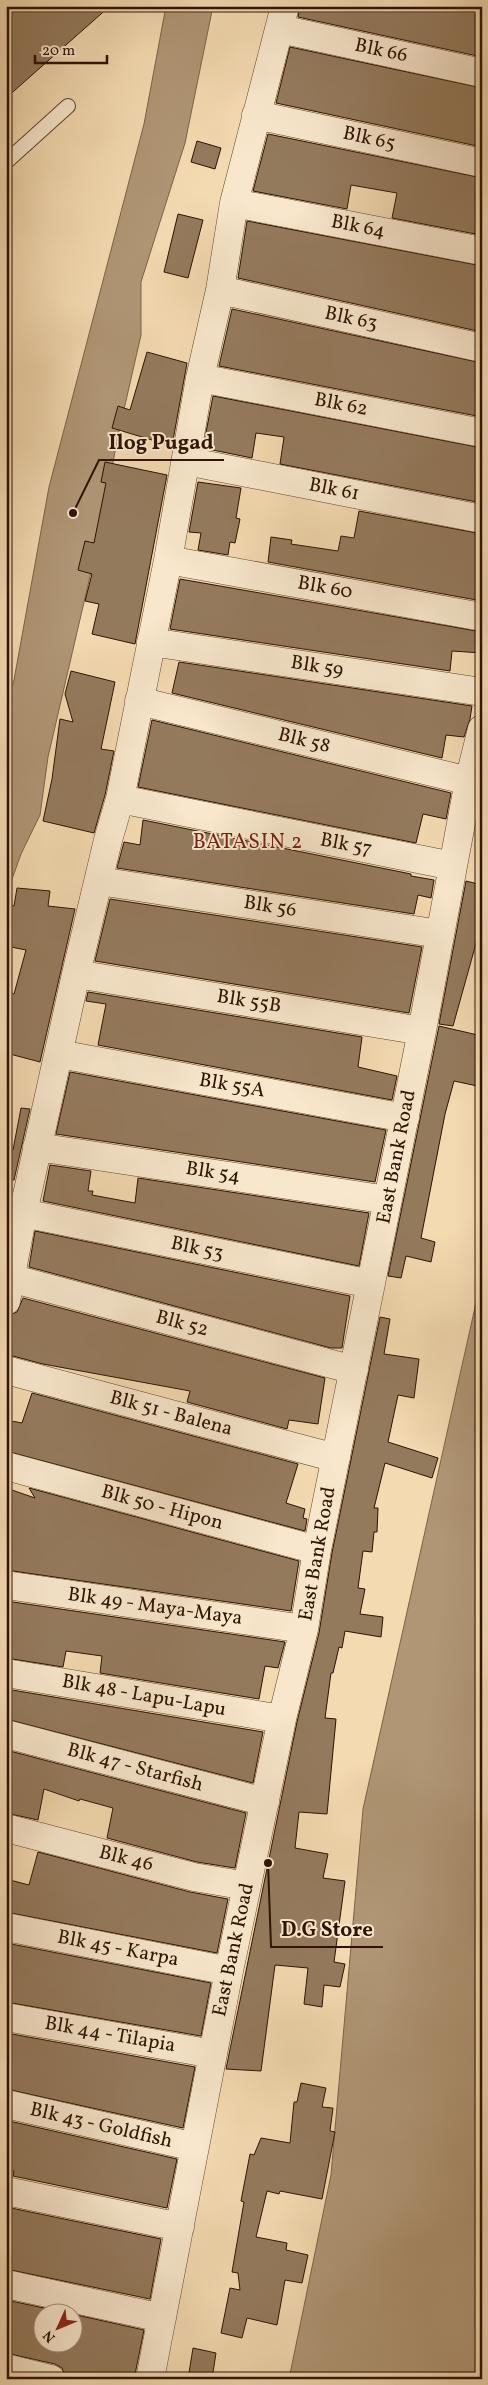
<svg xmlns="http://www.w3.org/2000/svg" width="488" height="2385" viewBox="0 0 488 2385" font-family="Vollkorn,serif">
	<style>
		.water { fill: #b09675; stroke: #7c6247 }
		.building { fill: #947a5d; stroke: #2d1301 }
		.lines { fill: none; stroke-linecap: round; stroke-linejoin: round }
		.service-casing { stroke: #5f452d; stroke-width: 16 }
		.minor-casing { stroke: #5f452d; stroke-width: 29 }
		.service { stroke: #f8e7cc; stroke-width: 14 }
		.minor { stroke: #f8e7cc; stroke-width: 28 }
		.labels { text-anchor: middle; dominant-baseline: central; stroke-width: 4; stroke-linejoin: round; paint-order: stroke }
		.street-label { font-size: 20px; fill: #2d1301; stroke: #f8e7cc }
		.neighbourhood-label { font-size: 21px; letter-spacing: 1px; fill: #7a1f14; stroke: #f8e7cc }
		.leader { fill: none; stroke: #2d1301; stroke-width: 2 }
		.callout-dot { fill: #2d1301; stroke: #f8e7cc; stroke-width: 2 }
		.callout-label { font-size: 21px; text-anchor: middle; font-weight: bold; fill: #2d1301; stroke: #f8e7cc; stroke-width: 4; stroke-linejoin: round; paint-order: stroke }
	</style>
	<rect width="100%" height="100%" fill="#f4dab1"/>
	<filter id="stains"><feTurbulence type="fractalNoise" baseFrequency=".004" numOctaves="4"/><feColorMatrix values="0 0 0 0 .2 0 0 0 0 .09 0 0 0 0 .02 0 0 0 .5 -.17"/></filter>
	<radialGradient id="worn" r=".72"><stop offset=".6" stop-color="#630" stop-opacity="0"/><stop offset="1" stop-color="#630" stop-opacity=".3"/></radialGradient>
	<path class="water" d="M166 6H213L185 143 141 282V335L120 427 91 572 48 757 40 815 21 854 6 896V711L14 680 49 487 144 124Z
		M482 1276V2379H289L331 2175 363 1809Z"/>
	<path class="building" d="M6 6H110L6 98Z
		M300 6H482V57L298 17Z
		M290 47 482 88V147L276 103Z
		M268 134 482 178 481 235 392 218 397 193 351 185 347 209 253 191Z
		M197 141 221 148 215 169 191 162Z
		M178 214 203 220 188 278 164 272Z
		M247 221 482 266 478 305 482 306V332L238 278Z
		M232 309 482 363V417L219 366Z
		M147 352 187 363 172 446 112 428 118 406 130 410Z
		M213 396 482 448V503L280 464 284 437 256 433 252 458 203 448Z
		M105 462 167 475 135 644 92 634 99 604 85 601 92 574 78 570 85 541 94 543 106 483 101 482Z
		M198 482 241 488 236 518 240 519 235 543 230 542 228 555 198 550 201 533 189 532Z
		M359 511 482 534V601L268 562 271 537 292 540 291 544 338 551 341 536 354 538Z
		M180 579 482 632V653L452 651 450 671 170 629Z
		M179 662 472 706 470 719 464 737 446 735 442 758 172 693Z
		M71 671 115 682 101 749 114 751 105 795 94 833 43 821 52 779 60 719 73 722 65 694Z
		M152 720 451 793 446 819 423 814 416 843 138 787Z
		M482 798V828L476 826Z
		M143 820 411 874V876L434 880 431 898 418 895 414 914 117 868 124 842 140 845Z
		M466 881 482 885V922L453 1026 439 1024Z
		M17 888 50 891 48 906 75 909 40 1062 6 1053V992L14 994 26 950 6 946 9 905 14 906Z
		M110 899 422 947 409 1013 95 961Z
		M88 992 362 1037 358 1067 397 1076 392 1100 98 1045 106 1004 86 1001Z
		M439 1026 482 1036V1087L454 1081 445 1114 421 1238 435 1242 431 1262 406 1256 401 1278 388 1276Z
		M70 1072 386 1130 375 1182 56 1134Z
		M21 1108 30 1109 14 1180 6 1179V1149L13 1150Z
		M50 1165 91 1171 88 1191H93L92 1195 135 1203 138 1178 369 1213 359 1266 43 1201Z
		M35 1231 350 1296 342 1348H331L29 1267Z
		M23 1298 325 1378 318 1424 289 1420 287 1429 187 1402 190 1391 43 1364 9 1355 10 1351H6V1316L17 1312Z
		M380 1317 390 1319 384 1354 419 1359 414 1398 398 1395 388 1442 438 1458 432 1478 385 1463 374 1508H378L377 1532H374L372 1552 363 1551 358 1588 365 1589 360 1614 383 1617 381 1637 345 1631 342 1648 339 1647 333 1673H331L325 1718 336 1719 327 1814 299 1812 295 1848 328 1854 323 1878 345 1881 334 1962 345 1964 340 1987 324 1985 322 2007 304 2004 308 1968 275 1965 261 2071 226 2069 297 1722 319 1633 332 1553Z
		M32 1393 298 1464 286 1503 305 1509 303 1518 307 1519 305 1531 6 1451V1420L22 1423Z
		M6 1488 35 1498 29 1488 299 1561 291 1611 6 1570Z
		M6 1601 285 1642 278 1668 265 1666 259 1699 100 1673 102 1656 66 1651 63 1667 6 1658Z
		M6 1689 263 1732 253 1783 6 1719Z
		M6 1750 246 1813 235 1868 197 1862 107 1838 113 1808 80 1799 79 1801 44 1789 38 1820 6 1813Z
		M38 1852 190 1892 228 1899 217 1953 6 1912V1879L29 1885Z
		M6 1943 211 1983 201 2036 6 2002Z
		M6 2033 195 2067 183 2128 6 2089Z
		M301 2083 326 2088 322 2107 333 2108 330 2131 335 2132 322 2199 280 2191 279 2194 267 2191 256 2237 287 2243 286 2250 308 2255 302 2283 285 2280 277 2325 247 2318 242 2338 221 2333 230 2288 240 2290 238 2273 232 2272 244 2202 241 2201 250 2154 254 2155 261 2138 290 2143 294 2102H297Z
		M9 2121 177 2159 167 2208 13 2176 14 2171 6 2170V2132Z
		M6 2207 161 2239 150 2299 6 2269Z
		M6 2300 63 2312H42V2342H72V2314L144 2330 134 2379H66L62 2368 55 2364 6 2353V2335L12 2310 6 2309Z
		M193 2348 216 2353 212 2379H188Z"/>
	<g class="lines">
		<defs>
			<path id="service" d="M6 162 68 106"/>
			<path id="minor" d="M280 29 482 73
				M256 115 482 163
				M234 203 482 251
				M220 290 482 348
				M200 378 482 433
				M186 461 482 519
				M168 560 482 617
				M151 642 482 692
				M139 701 469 781
				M120 799 453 866
				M99 881 440 934
				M76 974 422 1031
				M59 1054 405 1118
				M37 1147 388 1200
				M23 1213 371 1284
				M10 1278 354 1370
				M6 1301 23 1213 76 974 108 840 120 799 168 560 200 378 220 290 234 203 285 6
				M6 1370 336 1458
				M6 1466 317 1550
				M6 1585 304 1629
				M6 1673 282 1719
				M6 1734 265 1802
				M6 1828 194 1877 247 1886
				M6 1927 229 1971
				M6 2017 213 2054
				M6 2104 195 2147
				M6 2191 180 2227
				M6 2284 162 2318
				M6 2368 51 2379
				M150 2379 229 1971 282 1719 304 1629 317 1550 422 1031 469 781 482 729"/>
		</defs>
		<use href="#service" class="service-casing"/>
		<use href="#minor" class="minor-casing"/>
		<use href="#service" class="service"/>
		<use href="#minor" class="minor"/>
	</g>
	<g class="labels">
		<g class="street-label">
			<text transform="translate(381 51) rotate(12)">Blk 66</text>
			<text transform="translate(369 139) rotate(12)">Blk 65</text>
			<text transform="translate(358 227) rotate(11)">Blk 64</text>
			<text transform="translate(351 319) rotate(12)">Blk 63</text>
			<text transform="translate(341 405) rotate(11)">Blk 62</text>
			<text transform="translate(334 490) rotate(11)">Blk 61</text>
			<text transform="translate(325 588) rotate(10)">Blk 60</text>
			<text transform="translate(317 667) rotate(9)">Blk 59</text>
			<text transform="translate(304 741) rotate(14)">Blk 58</text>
			<text transform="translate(346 845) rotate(11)">Blk 57</text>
			<text transform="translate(270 907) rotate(9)">Blk 56</text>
			<text transform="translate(249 1002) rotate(9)">Blk 55B</text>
			<text transform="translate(232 1086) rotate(10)">Blk 55A</text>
			<text transform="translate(397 1157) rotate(-79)">East Bank Road</text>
			<text transform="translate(213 1173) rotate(9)">Blk 54</text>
			<text transform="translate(197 1249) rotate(12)">Blk 53</text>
			<text transform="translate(182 1324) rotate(15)">Blk 52</text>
			<text transform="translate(171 1414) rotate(15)">Blk 51 - Balena</text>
			<text transform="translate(162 1508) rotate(15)">Blk 50 - Hipon</text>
			<text transform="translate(318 1554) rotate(-80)">East Bank Road</text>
			<text transform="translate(155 1607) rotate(8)">Blk 49 - Maya-Maya</text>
			<text transform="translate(144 1696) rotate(10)">Blk 48 - Lapu-Lapu</text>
			<text transform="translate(135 1768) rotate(15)">Blk 47 - Starfish</text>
			<text transform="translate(126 1859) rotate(14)">Blk 46</text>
			<text transform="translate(118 1949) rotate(11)">Blk 45 - Karpa</text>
			<text transform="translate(234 1950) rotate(-78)">East Bank Road</text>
			<text transform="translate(110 2035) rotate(10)">Blk 44 - Tilapia</text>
			<text transform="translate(101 2126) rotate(13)">Blk 43 - Goldfish</text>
		</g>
		<g class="neighbourhood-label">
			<text x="248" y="842">BATASIN 2</text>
		</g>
	</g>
	<path class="leader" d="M73 513L99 460H224M268 1863L271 1947H383"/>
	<g class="callout-dot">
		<circle cx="73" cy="513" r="5"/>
		<circle cx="268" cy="1863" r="5"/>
	</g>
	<g class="callout-label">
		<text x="161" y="449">Ilog Pugad</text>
		<text x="327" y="1936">D.G Store</text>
	</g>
	<rect width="488" height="2385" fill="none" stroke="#f4dab1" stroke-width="25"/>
	<rect x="8" y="8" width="473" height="2370" fill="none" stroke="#2d1301" stroke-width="2.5"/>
	<rect x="12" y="12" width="463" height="2360" fill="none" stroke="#2d1301"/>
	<g transform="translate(58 2328) rotate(226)"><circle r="24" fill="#f8e7cc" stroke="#a7927b"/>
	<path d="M0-4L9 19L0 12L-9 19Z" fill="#8f2418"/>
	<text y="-8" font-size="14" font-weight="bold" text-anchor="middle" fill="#2d1301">N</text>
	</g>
	<path d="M35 55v8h72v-8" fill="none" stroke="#2d1301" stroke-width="2.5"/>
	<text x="42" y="55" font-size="15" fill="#2d1301" stroke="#f8e7cc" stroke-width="4" paint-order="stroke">20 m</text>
	<rect width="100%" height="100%" filter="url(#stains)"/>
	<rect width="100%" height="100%" fill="url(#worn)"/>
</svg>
